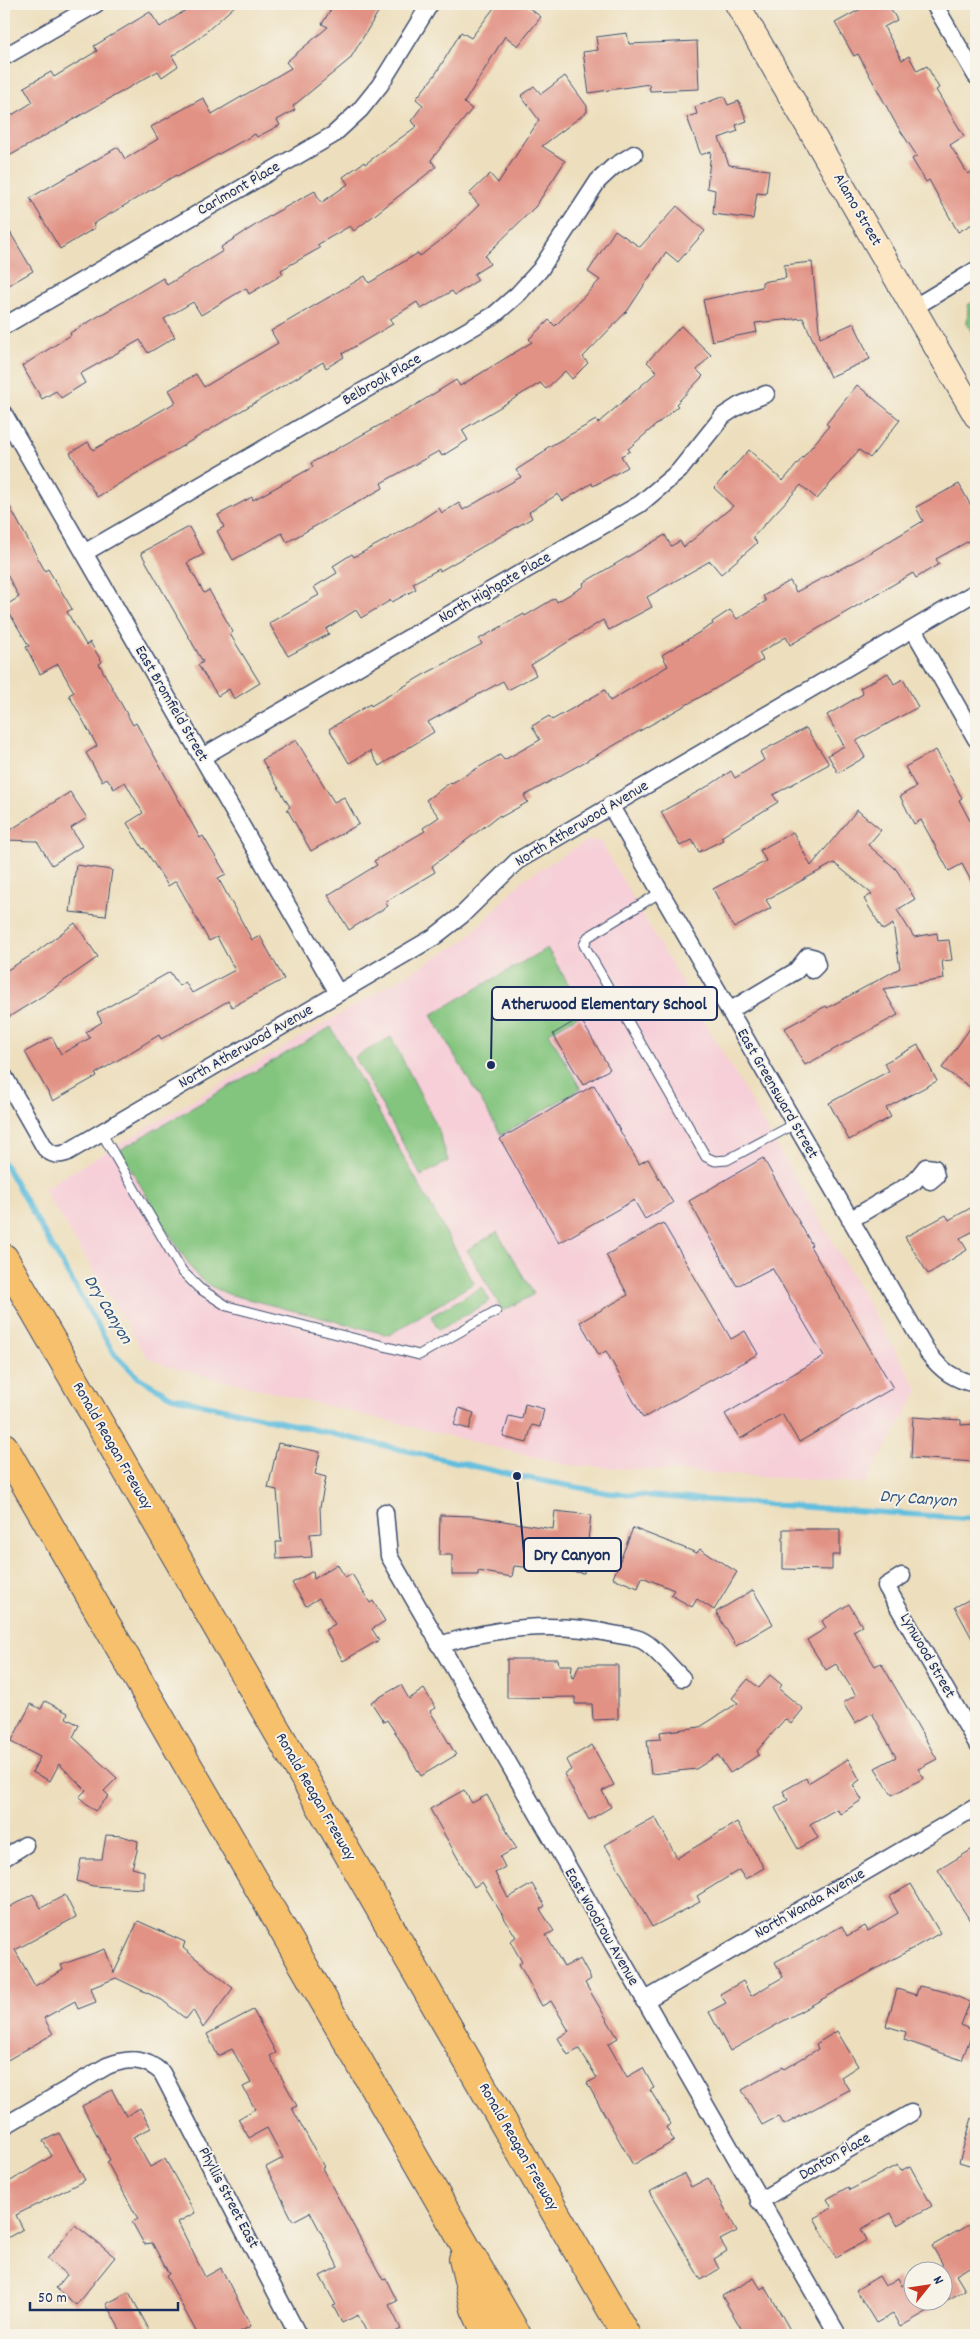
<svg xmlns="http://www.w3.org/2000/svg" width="980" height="2339" viewBox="0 0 980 2339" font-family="Dekko,sans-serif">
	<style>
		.built { fill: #f6cfd8 }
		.green { fill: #83c57e; stroke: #4f7a6e }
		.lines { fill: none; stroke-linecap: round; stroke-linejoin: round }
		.stream { stroke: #60bede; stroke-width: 5.5 }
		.building { fill: #e19284 }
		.service-casing { stroke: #3a496c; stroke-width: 11 }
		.minor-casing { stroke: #3a496c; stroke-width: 19 }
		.secondary-casing { stroke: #3a496c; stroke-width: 26 }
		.motorway-casing { stroke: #3a496c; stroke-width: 30 }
		.service { stroke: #fff; stroke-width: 9 }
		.minor { stroke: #fff; stroke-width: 16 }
		.secondary { stroke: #fce6c4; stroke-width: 24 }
		.motorway { stroke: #f7c06c; stroke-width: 28 }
		.labels { text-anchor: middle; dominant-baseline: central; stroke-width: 4; stroke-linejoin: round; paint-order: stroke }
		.street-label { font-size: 16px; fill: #1b2f5e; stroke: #f7f3e8 }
		.water-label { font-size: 18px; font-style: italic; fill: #2c537e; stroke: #f7f3e8 }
		.leader { fill: none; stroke: #1b2f5e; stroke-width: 2 }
		.callout-dot { fill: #1b2f5e; stroke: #f7f3e8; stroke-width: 2 }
		.callout { fill: #f7f3e8; stroke: #1b2f5e; stroke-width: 2 }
		.callout-label { font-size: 18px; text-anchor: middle; font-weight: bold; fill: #1b2f5e }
	</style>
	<rect width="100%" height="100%" fill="#f7f3e8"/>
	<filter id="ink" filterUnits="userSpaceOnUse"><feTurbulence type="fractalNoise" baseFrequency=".02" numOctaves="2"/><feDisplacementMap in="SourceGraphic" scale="10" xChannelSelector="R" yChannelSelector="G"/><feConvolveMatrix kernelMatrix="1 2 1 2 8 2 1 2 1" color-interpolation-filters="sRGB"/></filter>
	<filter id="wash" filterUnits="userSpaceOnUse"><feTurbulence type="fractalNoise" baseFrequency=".0096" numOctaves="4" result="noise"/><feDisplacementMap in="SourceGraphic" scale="20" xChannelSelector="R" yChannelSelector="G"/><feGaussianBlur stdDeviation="1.12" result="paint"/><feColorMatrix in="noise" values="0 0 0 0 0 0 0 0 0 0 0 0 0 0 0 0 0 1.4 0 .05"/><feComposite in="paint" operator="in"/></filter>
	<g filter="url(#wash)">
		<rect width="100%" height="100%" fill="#eddfbd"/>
		<path class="built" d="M586 841H600L919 1391 865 1483 567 1465 166 1366 147 1357 43 1189 464 941 523 880Z"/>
		<path class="green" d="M976 300V340L967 324 968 305Z
			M547 948 585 1012 549 1033 581 1089 501 1135 431 1015Z
			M331 1027 474 1283 389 1335 228 1294 210 1286 196 1275 164 1226 120 1150Z
			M391 1037 438 1128 448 1161 421 1176 355 1057Z
			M497 1232 534 1294 503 1311 467 1250Z
			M482 1287 490 1301 439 1330 431 1316Z"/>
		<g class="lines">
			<path class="stream" d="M4 1163 113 1352 139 1378 172 1397 517 1476 608 1493 976 1519"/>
		</g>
		<g id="blocks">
			<path class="building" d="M195 4H237L198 39 172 56 178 66 162 77 158 71 4 159V120L33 102 24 87 51 72 54 77 97 51 94 46 150 12 160 27Z
				M334 4H383L350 59 293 106 295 110 277 120 280 125 257 137 255 134 177 177 176 175 93 224 95 228 60 249 30 198 118 147 125 159 158 139 151 127 203 98 212 114 291 68 286 62 328 27 322 24Z
				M497 4H524L541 17 518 46 505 36 464 103 472 109 431 160 436 167 354 231 350 226 317 245 320 248 281 270 283 274 249 294 246 288 201 315 193 302 164 319 175 337 148 353 140 340 80 374 85 383 61 398 56 391 42 399 22 366 71 335 70 333 163 278 167 285 223 251 221 247 273 214 315 191 321 203 348 184 343 177 364 162 365 164 417 126 411 121 423 105 416 99 435 75 461 32 471 38Z
				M870 4H888L897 20 884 27 902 60 909 56 917 71 927 66 939 88 936 90 964 136 950 145 968 174 976 169V222L958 232 929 180 926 182 912 159 917 156 896 124 858 54 854 56 835 23Z
				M627 33 629 44 697 41 699 89 650 91 649 84 589 93 583 52 598 50 596 37Z
				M565 76 587 106V112L542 146 565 161 536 206 485 256 490 264 474 274 478 280 455 295 452 291 421 309 417 302 390 319 393 324 342 354 344 357 326 368 323 362 97 497 70 453 88 442 93 450 176 402 169 390 196 374 204 387 278 343 271 331 365 276 369 283 418 253 420 256 449 234 479 205 469 194 490 174 498 183 539 120 521 96 534 86 541 94Z
				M724 96 728 105 739 101 747 121 736 125 738 131 719 138 729 165 769 170 766 194 757 193 753 219 713 214 715 190 707 188 711 151 701 155 687 117 697 114 695 107Z
				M677 206 705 231 678 262 666 252 628 310 583 357 588 363 572 379 565 371 546 389 540 383 462 430 468 440 442 456 439 451 381 483 383 488 287 542 282 533 233 560 217 531 224 527 218 515 252 497 253 500 313 467 311 463 409 409 456 380 460 386 532 342 529 339 549 320 555 326 600 280 588 272 615 230 640 247Z
				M4 222 33 271 4 288Z
				M812 262 820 338 854 323 870 359 830 377 803 318 755 323 757 332 712 341 703 300 762 287V282L786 278 784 265Z
				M681 326 711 355 697 370 703 376 676 404 678 406 628 449 630 451 621 456 628 467 593 486 592 483 563 501 558 494 529 512 532 518 440 571 439 569 413 583 416 589 392 602 391 600 361 618 356 610 326 629 329 634 288 656 269 623 319 595 314 587 337 573 333 566 352 554 354 557 413 525 439 508 442 513 459 503 463 510 521 477 516 470 546 451 545 449 596 420 598 423 657 372 647 362Z
				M857 385 900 420 870 458 859 450 817 499 801 485 753 537 757 543 721 574 710 561 647 597 652 607 609 630 603 620 531 665 536 675 508 690 503 681 428 722 434 732 379 766 370 751 349 763 329 729 370 704 371 706 423 675 482 644 479 639 524 614 525 616 555 598 557 602 584 586 583 583 665 535 671 546 680 541 684 547 733 506 714 488 749 450 783 481 829 426 826 424Z
				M959 484 976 515V537L936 559 939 564 916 578 913 573 790 645 786 637 759 653 763 660 741 674 524 796 528 802 501 817 500 815 432 866 435 872 385 902 388 906 349 930 328 895 377 865 374 861 425 831 423 828 439 817 426 800 451 782 452 783 500 755 504 760 540 740 532 726 549 716 552 720 605 690 610 701 668 666 662 655 713 624 712 622 730 610 737 619 766 601 763 596 790 581 796 592 863 557 923 521 916 507Z
				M4 496 45 571 48 569 72 609 67 612 86 645 90 642 102 662 99 664 133 725 136 723 200 838 203 836 226 874 218 878 252 940 260 936 284 979 232 1007 228 1001 161 1039 159 1035 95 1074 97 1076 53 1101 25 1052 52 1037 61 1054 90 1038 86 1032 102 1022 97 1013 170 972 179 986 185 982 192 993 235 970 217 937 209 941 176 881 168 886 144 848 143 849 127 823 143 813 125 782 114 789 107 778 102 781 86 753 97 746 69 695 74 692 58 664 40 674 26 647 29 646 5 606 19 597 4 569Z
				M189 527 204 554 187 563 204 593 209 590 233 632 230 634 260 683 234 699 229 689 218 696 198 665 203 662 141 553Z
				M888 673 894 684 903 679 918 707 856 741 865 757 838 773 828 755 844 746 827 715 863 694 860 688Z
				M806 728 829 764 773 795 778 802 721 837 723 840 699 852 692 840 680 846 661 812 710 785 731 771 735 778 764 760 760 752Z
				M296 740 334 802 344 797 359 824 311 851 287 809 290 807 262 760Z
				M936 750 962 798 959 800 976 832V890L962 864 949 871 921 820 914 824 900 796 916 787 905 767Z
				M70 792 87 818 71 828 82 846 52 865 37 841 4 840V834Z
				M857 810 881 830 868 845 896 869 915 899 897 910 914 937 937 933 938 941 949 940 952 960 942 961 944 979 883 989 898 1015 805 1065 785 1028 826 1006 827 1008 900 968 893 924 883 930 864 899 872 894 834 863 766 900 771 908 734 928 713 889 766 861 760 850 793 832 811 866Z
				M76 865 112 870 106 916 70 912Z
				M75 923 98 957 44 995 4 1020V972L35 953Z
				M580 1018 610 1069 583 1085 553 1034Z
				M976 1020V1091L942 1068Z
				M918 1045 937 1081 886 1108 891 1117 849 1140 829 1103 889 1071 884 1063Z
				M594 1085 639 1164 648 1159 673 1203 645 1219 634 1200 559 1243 500 1139Z
				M763 1158 812 1245 810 1246 893 1388 799 1442 782 1414 740 1439 725 1414 824 1356 772 1268 737 1286 689 1201Z
				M976 1205V1230L960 1238 967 1250 928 1274 905 1237 946 1215 949 1220Z
				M663 1223 731 1339 745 1331 758 1354 643 1418 606 1351 599 1355 580 1322 628 1295 606 1255Z
				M525 1404 544 1409 540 1427 532 1425 527 1443 503 1437 509 1416 522 1419Z
				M459 1408 474 1413 469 1429 454 1425Z
				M913 1417 961 1420V1425L976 1424V1462L911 1458Z
				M278 1443 320 1452 315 1474 326 1477 320 1507 321 1533 310 1534 312 1557 277 1559 276 1542H281L277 1490 268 1488Z
				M555 1511 591 1515 584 1573 514 1566 512 1577 478 1571V1575H452V1555H439L440 1515 473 1516 553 1529Z
				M633 1528 697 1553 700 1549 737 1572 714 1610 697 1599 692 1607 671 1595 674 1590 642 1577 638 1588 613 1578Z
				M783 1529H840V1555H832V1570L783 1569Z
				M337 1564 345 1577 352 1574 370 1603 373 1601 385 1621 372 1629 379 1640 343 1661 325 1630 335 1624 319 1598 306 1606 292 1583 313 1571 314 1579Z
				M753 1590 773 1624 736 1646 716 1612Z
				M976 1596V1646L955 1607Z
				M849 1604 862 1626 853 1631 875 1666 881 1663 937 1759 918 1769 924 1778 892 1795 875 1768 896 1757 872 1713 855 1723 843 1703 856 1695 836 1664 826 1670 807 1640 826 1628 822 1621Z
				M507 1659H558L559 1665H572L571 1677 574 1678 579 1665H618V1719L593 1720 592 1704H575V1697L507 1698Z
				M770 1675 782 1685 779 1689 803 1709 791 1724 785 1719 757 1751 759 1755 730 1773 718 1755 696 1769 651 1774 647 1740 661 1739 660 1732 700 1727 738 1703 732 1698 748 1679 759 1688Z
				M401 1685 409 1699 424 1689 436 1708 430 1711 456 1755 421 1776 395 1732 387 1720 384 1722 371 1702Z
				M45 1701 68 1713 66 1718 79 1725 73 1737 117 1778 104 1791 109 1796 95 1811 79 1797 86 1790 59 1764 50 1781 32 1772 40 1757 11 1742 31 1704 41 1709Z
				M592 1745 614 1785 602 1791 611 1807 589 1820 564 1774 571 1770 566 1760Z
				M848 1759 860 1780 853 1785 862 1800 840 1814 837 1809 810 1824 818 1838 798 1849 775 1808 788 1800 783 1791 806 1778 808 1783Z
				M464 1790 472 1803 487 1795 516 1848 500 1857 505 1867 495 1873 508 1898 532 1884 545 1906 540 1909 554 1931 546 1935 564 1967 580 1959 591 1979 585 1983 618 2038 608 2044 627 2077 643 2068 654 2088 650 2090 671 2124 666 2127 674 2141 633 2165 587 2083 597 2078 579 2049 568 2055 558 2038 569 2031 551 2001 542 2006 519 1964 522 1962 510 1941 516 1937 482 1882 474 1887 430 1809Z
				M655 1817 677 1858 737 1822 764 1868 745 1879 739 1870 697 1896 700 1902 652 1927 605 1845Z
				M106 1835 122 1836 138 1841 137 1851 132 1868 144 1871V1889L93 1886 77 1881 81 1859H102Z
				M976 1847V1930L938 1870Z
				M911 1884 940 1933 730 2051 709 2012 726 2003 720 1994 743 1981 751 1996 783 1977 775 1962 842 1926 847 1936 865 1926 868 1931 898 1913 889 1897Z
				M33 1894 41 1908 65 1895 76 1917 15 1950 35 1986 63 1970 61 1965 105 1949 114 1973 138 1921 185 1942 183 1948 233 1988 203 2028 193 2010 186 2019 162 2000 116 1978 91 1988 96 2002 78 2009 75 2001 44 2018 53 2034 4 2062V1910Z
				M919 1986 946 1992 970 2002 961 2025 973 2031 962 2060 904 2040 906 2032 886 2026 897 1989 916 1995Z
				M253 2010 276 2053 270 2056 297 2106 292 2108 324 2167 322 2168 383 2280 386 2279 397 2301 389 2305 401 2329 390 2335H368L358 2315 342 2323 333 2306 336 2305 320 2276 338 2267 326 2242 310 2212 293 2221 266 2167 283 2158 267 2128 249 2138 238 2119 255 2109 243 2087 251 2083 232 2049 218 2056 207 2034Z
				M837 2031 858 2066 841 2077 849 2090 784 2125 779 2116 762 2125 742 2090 783 2067 784 2069 818 2049 816 2044Z
				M112 2090 126 2116 140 2108 151 2128 133 2137 150 2167 165 2159 195 2213 178 2222 205 2277 221 2268 251 2326 234 2335H198L166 2276 169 2274 152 2243 144 2244 132 2222 138 2219 107 2162 110 2160 82 2106Z
				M972 2118 976 2119V2167L959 2162Z
				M59 2133 85 2180 16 2215 23 2229 4 2240V2185L52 2156 43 2141Z
				M897 2165 900 2171 910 2166 932 2206 897 2225 891 2213 861 2229 867 2240 836 2257 814 2218 832 2208 827 2199 848 2187 850 2190Z
				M684 2174 691 2187 708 2178 737 2231 720 2240 727 2251 714 2259 719 2269 701 2280 649 2192Z
				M75 2225 115 2257 76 2305 56 2288 67 2275 47 2259Z
				M968 2225 976 2239V2263L956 2275 965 2290 900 2327 893 2314 876 2323 856 2290 879 2276 885 2286 898 2278 902 2286 912 2280V2302H942V2263L932 2246Z
				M754 2278 761 2289 765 2286 793 2335H745L722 2296Z
				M129 2292 152 2335H123L106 2304Z"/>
		</g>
	</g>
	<g filter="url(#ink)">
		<use href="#blocks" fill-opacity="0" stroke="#3a496c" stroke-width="1"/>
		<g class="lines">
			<defs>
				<path id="service" d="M661 892 588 937 584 945 706 1157 715 1161 727 1160 795 1124
					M101 1132 182 1271 199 1288 227 1306 419 1355 496 1311"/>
				<path id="minor" d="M934 4 976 76
					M4 57 96 4
					M913 308 976 270
					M4 326 333 135 360 110 380 85 430 4
					M4 414 338 993
					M84 553 494 315 518 294 540 270 598 181 613 167 634 154
					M913 629 976 739
					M202 757 640 504 679 471 723 416 740 405 766 394
					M610 805 928 1353C941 1370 954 1380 976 1384
					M729 1011 796 971 808 956 815 958 817 965 812 970
					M4 1076 45 1148C52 1155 57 1156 66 1153L434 937 461 916 517 861 976 592
					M850 1220 914 1182 926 1167 934 1168 936 1176 930 1181
					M385 1512 389 1556 838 2335
					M902 1576 886 1586 976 1742
					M439 1645C497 1627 553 1621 613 1634 622 1636 635 1636 643 1641 655 1647 671 1668 682 1678
					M4 1858 25 1845
					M644 2001 976 1807
					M4 2126 107 2066C128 2058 145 2057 162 2073L298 2335
					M759 2201 911 2113"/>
				<path id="secondary" d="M737 4 976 416"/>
				<path id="motorway" d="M4 1258 626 2335
					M4 1447 517 2335
					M463 2259 475 2309 487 2335"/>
			</defs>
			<use href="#service" class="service-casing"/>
			<use href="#minor" class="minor-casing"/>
			<use href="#secondary" class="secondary-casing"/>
			<use href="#motorway" class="motorway-casing"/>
			<use href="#service" class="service"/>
			<use href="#minor" class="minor"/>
			<use href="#secondary" class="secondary"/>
			<use href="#motorway" class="motorway"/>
		</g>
	</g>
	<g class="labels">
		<g class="street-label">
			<text transform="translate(239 189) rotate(-30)">Carlmont Place</text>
			<text transform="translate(857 210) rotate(60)">Alamo Street</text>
			<text transform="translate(382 380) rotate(-30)">Belbrook Place</text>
			<text transform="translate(495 588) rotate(-30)">North Highgate Place</text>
			<text transform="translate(171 704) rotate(60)">East Bromfield Street</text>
			<text transform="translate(582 824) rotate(-31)">North Atherwood Avenue</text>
			<text transform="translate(246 1047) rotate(-30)">North Atherwood Avenue</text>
			<text transform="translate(777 1094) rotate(60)">East Greensward Street</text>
			<text transform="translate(112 1446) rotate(60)">Ronald Reagan Freeway</text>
			<text transform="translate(927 1656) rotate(60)">Lynwood Street</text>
			<text transform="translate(315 1797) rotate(60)">Ronald Reagan Freeway</text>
			<text transform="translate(810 1904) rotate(-30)">North Wanda Avenue</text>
			<text transform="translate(601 1927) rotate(60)">East Woodrow Avenue</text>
			<text transform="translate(518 2147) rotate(60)">Ronald Reagan Freeway</text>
			<text transform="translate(835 2157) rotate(-30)">Danton Place</text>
			<text transform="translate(228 2198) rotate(62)">Phyllis Street East</text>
		</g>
		<g class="water-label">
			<text transform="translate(107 1310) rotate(59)">Dry Canyon</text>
			<text transform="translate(918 1500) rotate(4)">Dry Canyon</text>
		</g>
	</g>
	<path class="leader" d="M491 1065L492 1003M517 1476L524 1554"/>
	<g class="callout-dot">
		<circle cx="491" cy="1065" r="5"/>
		<circle cx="517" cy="1476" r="5"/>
	</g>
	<g class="callout">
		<rect x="492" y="987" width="225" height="33" rx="5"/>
		<rect x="524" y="1538" width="97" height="33" rx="5"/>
	</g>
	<g class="callout-label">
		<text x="604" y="1009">Atherwood Elementary School</text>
		<text x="572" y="1560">Dry Canyon</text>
	</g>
	<rect width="980" height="2339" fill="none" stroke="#f7f3e8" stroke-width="20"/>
	<g transform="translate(928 2286) rotate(60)"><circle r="24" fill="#f7f3e8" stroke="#9fa5b1"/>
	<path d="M0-4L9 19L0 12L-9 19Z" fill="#c8321e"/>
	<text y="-8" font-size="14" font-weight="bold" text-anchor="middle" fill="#1b2f5e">N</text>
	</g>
	<path d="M30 2302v8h148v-8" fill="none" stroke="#1b2f5e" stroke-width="2.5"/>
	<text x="38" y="2302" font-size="15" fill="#1b2f5e" stroke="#f7f3e8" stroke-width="4" paint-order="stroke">50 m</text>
</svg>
